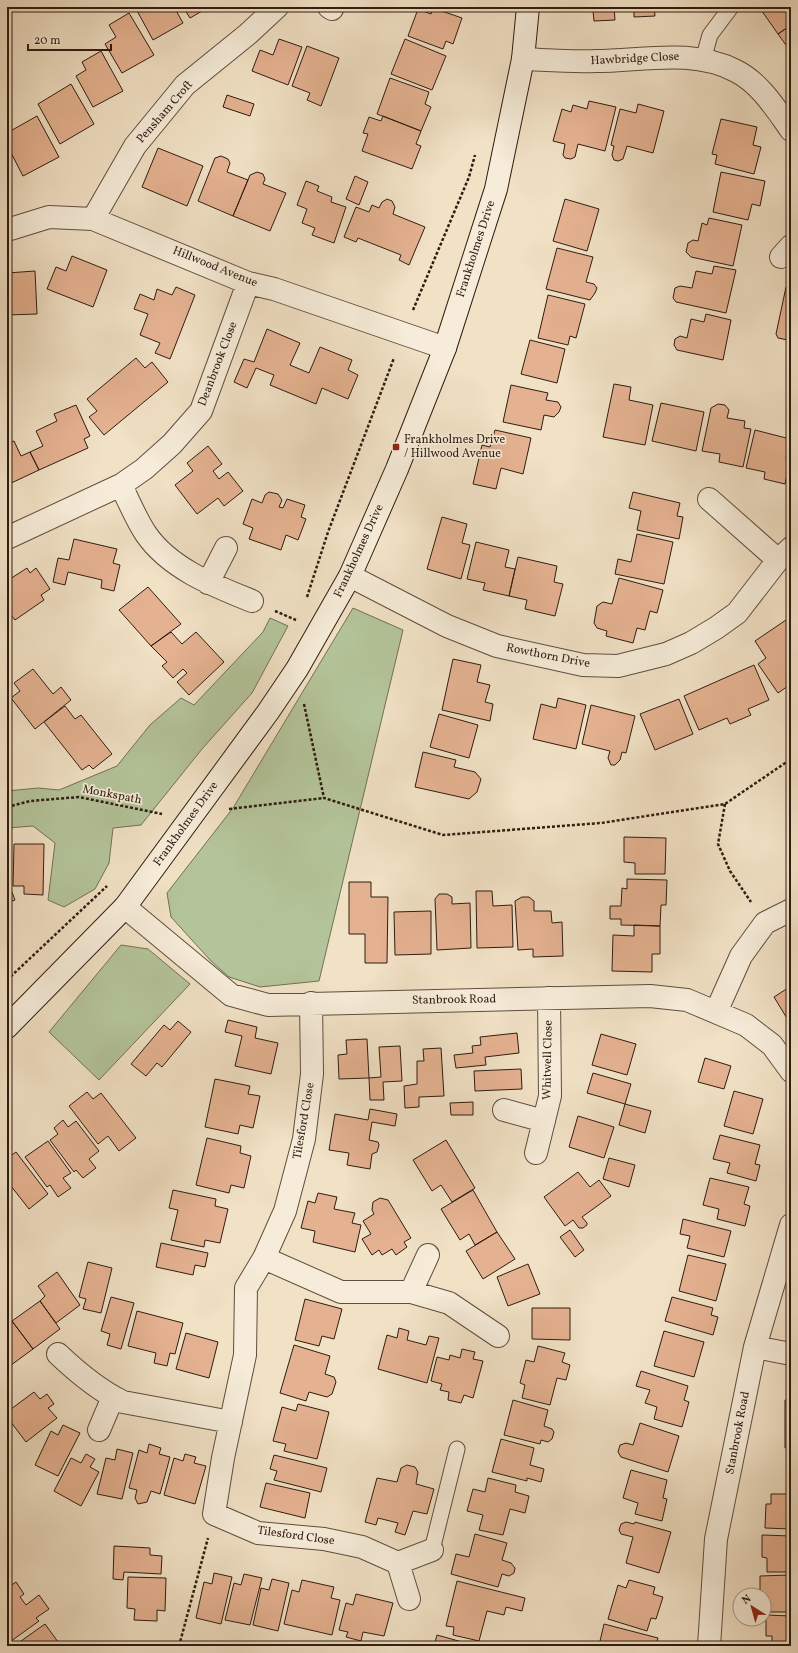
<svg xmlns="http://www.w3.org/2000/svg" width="798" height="1653" viewBox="0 0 798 1653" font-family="Vollkorn,serif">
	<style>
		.green { fill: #b4c49a; stroke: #727056 }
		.building { fill: #e5b291; stroke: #2f1c11 }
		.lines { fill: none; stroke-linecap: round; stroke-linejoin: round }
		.lane-casing { stroke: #604d3e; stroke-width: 17 }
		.street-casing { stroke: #604d3e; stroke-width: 24 }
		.secondary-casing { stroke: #2f1c11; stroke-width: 24 }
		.path { stroke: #2f1c11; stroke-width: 2.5; stroke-dasharray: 3 2; stroke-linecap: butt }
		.lane { stroke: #f6ecd9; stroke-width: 15 }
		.street { stroke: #f6ecd9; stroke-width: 22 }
		.secondary { stroke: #f6ecd9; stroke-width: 22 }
		.poi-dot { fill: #8f2418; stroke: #f6ecd9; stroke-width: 1.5 }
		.labels { text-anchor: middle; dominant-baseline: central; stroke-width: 3.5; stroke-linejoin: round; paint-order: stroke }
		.street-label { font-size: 12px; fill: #2f1c11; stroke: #f6ecd9 }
		.poi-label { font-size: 12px; fill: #2f1c11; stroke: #f6ecd9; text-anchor: start }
	</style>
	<rect width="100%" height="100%" fill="#f1e1c5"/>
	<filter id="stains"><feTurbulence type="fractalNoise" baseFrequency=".005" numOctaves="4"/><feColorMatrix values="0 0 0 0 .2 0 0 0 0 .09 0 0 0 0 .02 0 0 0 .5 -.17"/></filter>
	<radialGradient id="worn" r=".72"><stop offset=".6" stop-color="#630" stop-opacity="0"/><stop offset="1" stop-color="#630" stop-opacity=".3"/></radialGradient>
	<path class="green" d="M353 608 403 630 319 981 260 987 229 977 211 961 171 917 167 893 233 808Z
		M270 618 288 626 252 693 202 749 141 825 113 828 109 863 95 889 64 907 48 900 55 843 33 826 7 828V791L38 788 59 790 117 766 150 725 181 698 194 705 263 632Z
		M121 945 148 949 190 984 99 1080 49 1032Z"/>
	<path class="building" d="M135 7H174L183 23 153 40Z
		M183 7H209L190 18Z
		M578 7H614L615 20 594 21 593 11H578Z
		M622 7H654L655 16 634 17V11H622Z
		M759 7H791V25L778 34Z
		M433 8 462 18 453 44 446 41 443 49 408 36 418 9 431 14Z
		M129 13 154 55 122 73 105 44 116 37 109 25Z
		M791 25V52L778 34Z
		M279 39 302 47 288 85 252 71 260 50 273 55Z
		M405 39 446 56 432 90 391 74Z
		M307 46 339 58 321 106 307 100 310 93 292 86Z
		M101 51 123 91 93 107 76 76 86 70 82 62Z
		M390 78 429 92 425 104 431 107 421 131 377 114Z
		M71 84 94 124 60 144 38 104Z
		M227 95 254 104 250 116 223 107Z
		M589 101 616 107 605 151 578 144 575 157 571 159 565 158 563 155 565 144 553 141 562 109 571 112 573 105 587 109Z
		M638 104 664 111 653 153 627 146 623 159 618 161 614 160 612 155 614 146 611 145 620 109 636 113Z
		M37 116 59 157 23 176 7 145V133Z
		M383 116 421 131 416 144 421 146 412 169 362 151 368 134 363 133 369 117 381 121Z
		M721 119 757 127 753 145 761 147 754 174 715 164 717 155 712 154Z
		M158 148 203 166 187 206 142 187Z
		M221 156 228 159 230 163 227 172 248 180 233 216 198 201 215 158Z
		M257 172 263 174 265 179 263 184 286 193 270 231 233 216 250 175Z
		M721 172 765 181 760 206 752 204 748 220 713 212Z
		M355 176 368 182 359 205 346 199Z
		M306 181 319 186 317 191 332 197 331 202 346 207 334 243 312 235 315 228 302 223 307 209 297 205Z
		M387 199 392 201 395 207 393 214 425 227 409 265 399 260 401 255 358 238 356 242 344 237 356 207 369 212 372 205 379 208 382 202Z
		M565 199 599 209 587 251 553 241Z
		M709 218 742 225 733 266 691 257 686 252 688 243 693 240 698 241 702 223 707 225Z
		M557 248 593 257 586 282 594 284 597 288 595 293 590 300 546 289Z
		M72 256 107 270 93 307 47 289 56 267 66 271Z
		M714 266 736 270 726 313 676 302 673 298 675 288 680 286 692 288 696 271 712 274Z
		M35 271 37 314 7 315V273Z
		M176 287 195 295 170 359 155 353 160 343 140 335 148 314 134 309 140 294 154 300 157 289 172 295Z
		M786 287 791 288V337L788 340 778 338 776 334Z
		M548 295 585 304 576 338 570 336 568 345 538 338Z
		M706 314 731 320 723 360 677 350 674 345 675 339 680 336 687 338 691 319 704 322Z
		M267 329 300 343 290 365 309 373 320 347 352 360 348 370 358 375 348 399 322 388 316 404 270 385 274 375 256 368 247 388 234 382 244 359 254 362Z
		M530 340 565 349 557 383 521 374Z
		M136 358 145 368 152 362 168 382 104 435 89 417 97 411 87 399Z
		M614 384 631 387 629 400 653 405 645 445 603 437Z
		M511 385 548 393 546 400 558 402 561 407 559 412 554 417 544 415 541 430 503 422Z
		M661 403 704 412 696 451 652 441Z
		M718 404 725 405 729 410 727 418 745 421 744 428 751 429 743 467 719 462 720 454 702 451 711 408Z
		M76 405 90 436 84 439 88 448 39 470 30 452 43 446 36 431 57 421 54 414Z
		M495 430 531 438 523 474 501 468 496 489 473 484 482 445 490 447Z
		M755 430 790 439 786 459 790 460 785 484 764 479 765 472 746 468Z
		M14 441 21 456 30 452 39 470 7 485V444Z
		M208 446 222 464 213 471 219 479 228 472 243 491 224 506 218 498 197 514 175 485 193 471 187 463Z
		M269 492 278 494 282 500 279 507 283 508 287 499 305 505 301 517 306 519 298 540 286 535 281 550 249 539 253 528 243 524 252 499 262 503 265 495Z
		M633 492 680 503 677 516 683 517 679 539 637 530 641 511 629 508Z
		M442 517 467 524 462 543 470 545 461 579 427 569Z
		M637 534 673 542 664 584 615 574 618 559 631 562Z
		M74 539 117 549 113 563 120 565 114 591 101 588 102 580 68 572 65 585 53 582 58 558 69 560Z
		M476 542 509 550 505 567 515 569 509 596 483 590 485 583 467 579Z
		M518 557 557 566 554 582 563 584 555 616 525 609 527 600 509 596Z
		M27 568 30 573 36 568 50 589 41 595 44 600 15 620 11 615 7 618V581Z
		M619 578 663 590 657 613 650 611 645 630 637 628 633 643 606 636 607 631 597 628 594 623 597 606 603 602 612 604Z
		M148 587 181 624 151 646 119 610Z
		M786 620 791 627V684L778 693 758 664 766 658 755 641Z
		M171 632 182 644 196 632 224 662 189 695 177 682 187 673 183 669 173 678 162 666 167 662 151 646Z
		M453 659 481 665 477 682 490 685 485 702 493 704 490 721 442 710Z
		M754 665 769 700 748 709 751 715 730 724 727 718 699 730 684 696Z
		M33 669 53 694 61 687 71 700 35 729 11 698 20 691 14 683Z
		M558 698 586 705 576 749 533 739 541 704 556 708Z
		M679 699 693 734 655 750 640 714Z
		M591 705 635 716 626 753 622 752 620 760 615 765H611L608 758 610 751 582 744Z
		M65 706 75 719 81 715 112 754 93 769 89 765 82 770 44 722Z
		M439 714 478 725 469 758 430 747Z
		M423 752 456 760 454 767 475 772 481 779 477 792 469 799 415 787Z
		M624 837 666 838 665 874H635V863L624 862Z
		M14 844H44L43 895 24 894V886H13Z
		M7 879 15 900 7 903Z
		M627 879 667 880 666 905H661L660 926 621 925V919H610V906H621L622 888 627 889Z
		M349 882H371V897H388L387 963H365V934H349Z
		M476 891H492L493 906 512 905 513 947 477 948Z
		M439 894H447L452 897V904L470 903 471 948 437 950 435 899Z
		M522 897H529L534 901V911H551L552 923 562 922 563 956 533 957V949L518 950 515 901Z
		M431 911V954L395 955 394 912Z
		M634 925 660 926V954H652V972L612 971 613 935 634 936Z
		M791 986V1019L788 1020 774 997Z
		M228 1020 257 1027 255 1038 278 1043 271 1074 235 1066 242 1036 225 1032Z
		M178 1021 191 1032 162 1067 157 1063 146 1076 131 1064 164 1025 170 1030Z
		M517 1033 519 1053 485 1057 486 1065 456 1068 454 1055 473 1053 472 1046 481 1045 480 1037Z
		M601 1034 636 1044 627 1075 592 1065Z
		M367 1039 369 1078 339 1079 338 1055 347 1054 346 1040Z
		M400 1046 402 1081 383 1082 384 1100H370L369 1078 381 1077 379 1047Z
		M441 1048 444 1096 419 1097V1107L405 1108 404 1086 417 1084V1061H424L423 1049Z
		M705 1058 731 1066 724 1089 698 1082Z
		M521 1069 522 1089 475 1091 474 1071Z
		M593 1073 631 1084 625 1104 587 1093Z
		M215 1079 250 1086 248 1094 260 1096 253 1128 240 1125 238 1134 205 1127Z
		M734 1091 763 1099 753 1134 724 1126Z
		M87 1092 93 1099 101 1093 136 1138 119 1151 108 1136 98 1144 69 1106Z
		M473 1102V1115H451L450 1103Z
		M625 1104 651 1111 645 1133 619 1125Z
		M370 1109 397 1114 395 1126 372 1122 369 1140 378 1142 379 1145 377 1152 372 1154 370 1169 347 1165 349 1153 329 1150 335 1114 368 1120Z
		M578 1116 614 1127 604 1158 569 1147Z
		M63 1120 68 1127 76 1121 99 1151 89 1159 96 1168 83 1178 76 1170 74 1172 50 1140 58 1134 54 1128Z
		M720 1135 760 1145 755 1164 760 1165 756 1181 727 1173 730 1163 713 1159Z
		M207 1138 241 1146 240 1153 251 1156 244 1188 231 1185 229 1193 196 1185Z
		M446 1140 475 1188 452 1202 441 1185 432 1191 413 1160Z
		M48 1141 71 1173 63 1178 71 1188 58 1197 50 1185 47 1187 25 1157Z
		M16 1152 48 1194 29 1209 7 1181V1154L9 1157Z
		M609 1158 635 1165 629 1187 603 1179Z
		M578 1172 590 1187 599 1180 611 1196 582 1217 587 1223V1225L583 1228H579L573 1220 565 1226 544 1197Z
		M710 1178 749 1187 744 1204 750 1206 745 1226 717 1219 719 1209 703 1205Z
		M173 1190 216 1199 215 1206 228 1209 220 1243 205 1240 204 1247 171 1240 178 1210 169 1208Z
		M473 1190 497 1232 475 1245 469 1234 460 1240 441 1209Z
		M318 1193 337 1197 334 1209 355 1213 352 1223 361 1225 355 1252 313 1242 315 1231 301 1228 308 1201 315 1203Z
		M380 1198 388 1200 411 1238 404 1242 407 1247 396 1255 392 1249 382 1255 379 1250 372 1255 362 1239 371 1234 363 1221 374 1214 372 1210 373 1202Z
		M683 1219 731 1231 724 1257 687 1248 690 1236 680 1234Z
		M570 1230 584 1250 575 1257 560 1237Z
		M497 1232 515 1259 483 1279 466 1251Z
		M161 1243 208 1253 205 1267 195 1265 193 1275 156 1267Z
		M688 1255 726 1264 716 1301 679 1291Z
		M88 1262 112 1268 101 1313 83 1309 86 1299 79 1297Z
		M528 1264 540 1294 508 1306 497 1277Z
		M57 1272 80 1305 56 1323 40 1301 45 1296 38 1286Z
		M111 1297 134 1303 121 1349 107 1345 110 1334 101 1331Z
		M672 1297 713 1308 711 1315 718 1317 713 1335 665 1321Z
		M305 1299 342 1309 334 1339 322 1336 319 1346 295 1340Z
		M40 1301 60 1329 33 1349 12 1321Z
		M532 1308H570V1340L532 1339Z
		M137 1311 183 1323 175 1354 170 1353 167 1366 154 1363 156 1353 128 1346Z
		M12 1321 33 1349 7 1368V1325Z
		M399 1328 409 1331 407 1340 426 1345 429 1336 439 1338 427 1383 378 1369 387 1335 397 1338Z
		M664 1331 704 1342 694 1377 654 1366Z
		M186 1333 218 1342 209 1378 176 1369Z
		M294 1345 330 1356 325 1374 334 1377 336 1382 332 1394 327 1397 309 1392 306 1401 280 1393Z
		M538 1346 565 1353 562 1362 570 1365 566 1380 557 1378 550 1405 522 1398 525 1385 520 1383 526 1360 534 1362Z
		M462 1349 475 1352 473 1359 483 1361 473 1398 464 1395 461 1403 448 1400 449 1392 440 1390 442 1384 431 1381 437 1357 449 1360 450 1355 460 1358Z
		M641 1371 688 1386 684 1400 689 1402 682 1427 654 1419 657 1407 645 1403 650 1390 636 1386Z
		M34 1392 40 1399 47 1394 54 1404 48 1408 57 1418 26 1442 7 1417V1412Z
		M513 1400 548 1410 544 1426 552 1429 554 1432 552 1439 548 1442 541 1440 540 1444 504 1435Z
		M785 1400H791V1447L785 1448Z
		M298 1404 329 1412 317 1459 284 1451 286 1444 273 1441 282 1407 296 1411Z
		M640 1423 679 1436 668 1472 621 1457 618 1452 620 1445 626 1443 633 1445Z
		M63 1425 80 1433 58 1476 35 1465 51 1431 58 1435Z
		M501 1439 534 1448 530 1465 544 1469 541 1482 527 1478V1481L492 1472Z
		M149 1444 161 1448 159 1454 170 1457 160 1494 151 1491 147 1502 138 1504 135 1498 137 1490 129 1488 139 1450 147 1453Z
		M117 1449 133 1453 122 1499 97 1494 106 1458 115 1460Z
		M86 1454 95 1459 90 1467 99 1472 81 1506 54 1491 71 1458 81 1463Z
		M185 1454 196 1457 194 1463 206 1466 195 1504 164 1495 174 1458 183 1461Z
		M274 1455 327 1468 321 1492 274 1480 277 1471 270 1469Z
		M407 1465 415 1467 418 1472 416 1484 434 1489 427 1514 413 1511 405 1535 395 1532 398 1523 378 1518 376 1525 365 1522 377 1478 397 1482 401 1468Z
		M631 1470 667 1480 663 1498 667 1499 662 1521 635 1514 638 1503 623 1498Z
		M488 1478 516 1485 515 1492 529 1496 525 1513 510 1509 503 1535 479 1530 483 1515 467 1511 473 1489 485 1492Z
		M266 1483 310 1493 305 1518 260 1507Z
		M771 1494H791V1529L765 1528 766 1504H771Z
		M626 1522 634 1524 635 1522 671 1532 659 1573 626 1563 633 1537 621 1534 619 1530 621 1524Z
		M475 1534 507 1543 502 1560 511 1563 515 1568 514 1573 509 1576 502 1574 498 1587 451 1574 456 1554 469 1557Z
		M762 1535 791 1536V1572H767V1558L762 1557Z
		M114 1546 150 1548V1555L162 1556 161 1574 124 1572 123 1580 113 1579Z
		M214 1573 232 1577 221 1624 196 1618 204 1582 212 1584Z
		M244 1574 262 1578 250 1625 225 1620 234 1583 241 1585Z
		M791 1575V1612H767V1595H760V1576Z
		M128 1577 166 1578 165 1611 157 1610V1621L134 1620 135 1609 127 1608Z
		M272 1579 289 1583 278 1631 253 1625 261 1588 269 1590Z
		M302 1580 334 1587 331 1598 340 1600 332 1635 284 1624 292 1590 299 1592Z
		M629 1580 655 1587 653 1594 663 1597 656 1619 651 1618 647 1631 608 1619 618 1585 626 1588Z
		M457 1581 525 1598 522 1611 506 1607 504 1615 487 1611 479 1641 453 1635 454 1627 446 1626Z
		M16 1582 24 1594 20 1597 26 1605 39 1595 49 1609 36 1618 39 1621 7 1644V1588Z
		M356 1594 393 1603 384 1636 363 1632 361 1641 346 1637 348 1632 339 1630 346 1603 353 1605Z
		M766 1615 791 1616V1646H772V1636H766Z
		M45 1624 61 1646H14Z
		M604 1624 658 1638 656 1646H609V1644L600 1641Z
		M437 1635 473 1645 472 1646H434Z"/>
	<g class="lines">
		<defs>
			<path id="lane" d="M703 60 710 35 731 7
				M432 1550 457 1449"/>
			<path id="street" d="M329 7 332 9
				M523 59C547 60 571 62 596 61 642 61 692 48 736 71 760 83 776 109 791 130
				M93 219 135 146 185 85 248 34 277 7
				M7 230 49 217 93 219 248 283 274 289 445 348
				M781 257 791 246
				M121 485C129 502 136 519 146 534 170 569 215 586 252 601
				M709 499 778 560
				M7 538 121 485 144 469 172 444 201 411 248 283
				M350 576 447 626 497 646 583 665 618 666 666 654 691 643 716 628 737 613 778 560 791 548
				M208 583 226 548
				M125 907 231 995 268 1005 650 996 687 1000 746 1025 772 1045 791 1071
				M311 1003 312 1074 304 1139 285 1211 264 1258 246 1288 245 1355 223 1458 214 1514 258 1533 324 1539 362 1547 398 1563
				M716 1012 741 956 765 923 791 910
				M504 1110 544 1121
				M536 1153 550 1096 549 998
				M264 1258 341 1292H411L428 1255
				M411 1292 449 1303 498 1336
				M755 1347 791 1354
				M58 1354C78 1373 98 1390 123 1402L231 1422
				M99 1430 113 1397
				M409 1599 398 1563 432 1550
				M709 1646 716 1539 755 1347 791 1225"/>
			<path id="secondary" d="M7 1027 125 907 268 712 297 669 350 576 397 469 445 348 496 189 523 59 528 7"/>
		</defs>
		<use href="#lane" class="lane-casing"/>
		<use href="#street" class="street-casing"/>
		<use href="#secondary" class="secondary-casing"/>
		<path class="path" d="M413 310 469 177 475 155
			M307 597 328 532 394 358
			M275 611 296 620
			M304 704 324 798 443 835 601 823 725 804 791 759
			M725 804 718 844 730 871 751 902
			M7 807 30 801 79 797 162 814
			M229 809 324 798
			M7 980 107 886
			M179 1646 208 1538"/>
		<use href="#lane" class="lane"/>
		<use href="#street" class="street"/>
		<use href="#secondary" class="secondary"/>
	</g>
	<rect class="poi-dot" x="392" y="443" width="8" height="8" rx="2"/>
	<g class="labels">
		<g class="street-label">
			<text transform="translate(635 59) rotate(-3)">Hawbridge Close</text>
			<text transform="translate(165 112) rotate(-49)">Pensham Croft</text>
			<text transform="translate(476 249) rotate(-72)">Frankholmes Drive</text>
			<text transform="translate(215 267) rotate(22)">Hillwood Avenue</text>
			<text transform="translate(218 364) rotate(-69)">Deanbrook Close</text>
			<text transform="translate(359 551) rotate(-65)">Frankholmes Drive</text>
			<text transform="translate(548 656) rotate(11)">Rowthorn Drive</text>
			<text transform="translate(112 795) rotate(11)">Monkspath</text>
			<text transform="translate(186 824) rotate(-54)">Frankholmes Drive</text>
			<text transform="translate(454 1000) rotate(-1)">Stanbrook Road</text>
			<text transform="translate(548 1060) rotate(-89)">Whitwell Close</text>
			<text transform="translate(304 1121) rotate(-80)">Tilesford Close</text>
			<text transform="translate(738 1433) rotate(-79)">Stanbrook Road</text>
			<text transform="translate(296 1536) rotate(8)">Tilesford Close</text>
		</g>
		<g class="poi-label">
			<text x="404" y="440">Frankholmes Drive<tspan x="404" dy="14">/ Hillwood Avenue</tspan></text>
		</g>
	</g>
	<rect width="798" height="1653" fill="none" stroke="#f1e1c5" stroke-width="24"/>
	<rect x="8" y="8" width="782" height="1637" fill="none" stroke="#2f1c11" stroke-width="2"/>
	<rect x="12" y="12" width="774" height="1629" fill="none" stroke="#2f1c11"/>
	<g transform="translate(752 1607) rotate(323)"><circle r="19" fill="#f6ecd9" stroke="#a69989"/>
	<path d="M0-3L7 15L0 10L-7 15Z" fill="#8f2418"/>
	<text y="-6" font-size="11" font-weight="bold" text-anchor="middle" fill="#2f1c11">N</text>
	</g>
	<path d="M28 44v6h83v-6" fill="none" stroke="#2f1c11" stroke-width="2"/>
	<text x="34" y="44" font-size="12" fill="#2f1c11" stroke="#f6ecd9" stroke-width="3" paint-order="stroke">20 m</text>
	<rect width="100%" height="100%" filter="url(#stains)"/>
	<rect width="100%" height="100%" fill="url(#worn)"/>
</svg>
